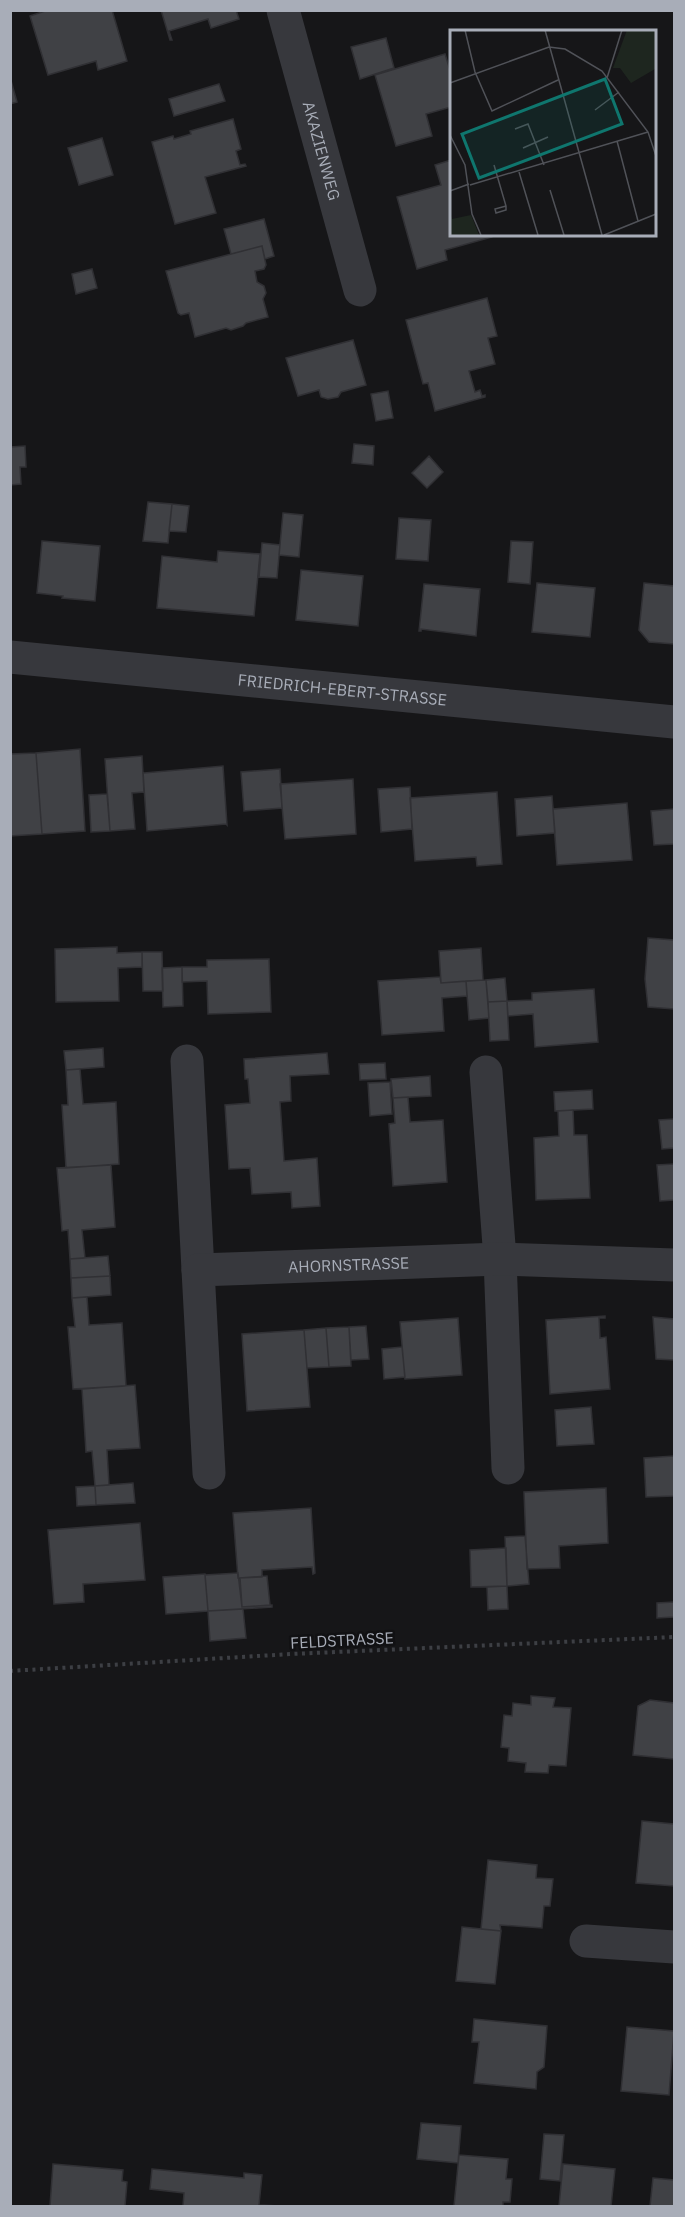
<svg xmlns="http://www.w3.org/2000/svg" width="685" height="2217" viewBox="0 0 685 2217" font-family="'IBM Plex Sans',sans-serif">
	<style>
		.building { fill: #404145; stroke: #303034; stroke-width: 1.5 }
		.lines { fill: none; stroke-linecap: round; stroke-linejoin: round }
		.path { stroke: #3d3f44; stroke-width: 4; stroke-dasharray: 3 4.5; stroke-linecap: butt }
		.street { stroke: #37383d; stroke-width: 33 }
		.labels { text-anchor: middle; dominant-baseline: central; stroke-width: 5; stroke-linejoin: round; paint-order: stroke }
		.street-label { font-size: 16px; fill: #a8adb8; stroke: #111113 }
		.inset-road { fill: none; stroke: #505258; stroke-width: 1.5 }
		.view { fill: #0f766e; fill-opacity: 0.15; stroke: #0f766e; stroke-width: 3 }
		.inset-edge { fill: none; stroke: #a8adb8; stroke-width: 3 }
	</style>
	<rect width="100%" height="100%" fill="#161618"/>
	<path class="building" d="M48 10H112L127 61 98 70 96 61 48 75 30 16Z
		M161 10H236L239 19 211 28 208 19 169 31 172 40H170Z
		M386 38 394 68 360 79 351 47Z
		M445 54 451 73V107L426 114 432 136 396 146 375 75Z
		M10 77 17 102 10 104Z
		M219 84 225 101 174 116 169 99Z
		M233 119 241 149 236 151 240 165 245 164 246 166 205 177 216 213 175 224 152 142 173 136 174 139 191 134 190 131Z
		M102 138 113 175 79 185 68 148Z
		M451 160V234H492V237L445 250 447 260 417 269 397 197 441 185 435 165Z
		M264 219 274 256 265 259 262 246 231 254 224 229Z
		M262 246 266 265 264 269 255 271 257 282 264 286 266 293 263 299 268 317 246 323 243 326 231 330 226 328 195 337 189 313 181 315 178 313 166 271Z
		M92 269 97 288 76 294 72 274Z
		M487 298 497 336 488 338 495 364 469 371 475 392 480 390 482 396 485 395V397L435 411 428 383 423 384 406 320Z
		M353 340 366 385 341 392 338 397 328 399 321 397 319 390 298 396 286 358Z
		M388 391 393 418 376 421 371 394Z
		M354 444 374 446 373 465 352 463Z
		M25 446 26 467H20L21 484 10 485V447Z
		M429 456 443 472 427 488 412 473Z
		M148 502 172 504 168 543 143 541Z
		M172 504 189 506 186 532 169 531Z
		M283 513 303 515 299 557 279 555Z
		M399 518 431 520 428 561 396 559Z
		M42 541 100 546 95 601 62 598 63 596 37 593Z
		M511 541 533 542 530 584 508 582Z
		M262 543 280 545 277 578 259 577Z
		M218 551 260 554 254 616 157 608 162 556 217 562Z
		M301 570 363 576 358 626 296 620Z
		M537 583 595 588 590 637 532 632Z
		M644 583 674 586V644L649 642 639 630Z
		M424 584 480 589 476 636 421 629V631H419Z
		M80 749 85 831 42 834 36 753Z
		M36 753 42 834 10 836V754Z
		M142 756 144 792 132 793 135 829 110 831 105 759Z
		M223 766 227 825 226 824 147 831 143 772 144 773Z
		M280 769 282 808 244 811 241 772Z
		M353 779 356 834 285 839 280 784Z
		M410 787 412 829 381 832 378 789Z
		M497 792 502 864 477 866 476 857 415 861 410 798Z
		M107 794 110 831 91 832 89 795Z
		M552 796 555 833 517 836 515 799Z
		M627 803 632 860 557 865 553 809Z
		M674 809V844L654 845 651 811Z
		M648 938 674 940V1009L648 1007 645 979Z
		M117 947V953L142 952V967L118 968 119 1001 56 1002 55 949Z
		M481 948 483 980 441 983 439 951Z
		M142 952H162L163 991H143Z
		M269 959 271 1012 208 1014 207 981 182 982V967H207V960Z
		M182 967 183 1006 163 1007 162 968Z
		M440 977 441 983 466 981 467 996 442 998 444 1031 382 1035 378 981Z
		M505 978 507 1001 488 1002 486 980Z
		M486 980 489 1018 469 1020 466 981Z
		M594 989 598 1042 535 1047 533 1014 508 1016 507 1001 532 1000V993Z
		M507 1001 509 1040 490 1041 488 1002Z
		M103 1048 104 1067 66 1070 64 1051Z
		M327 1053 329 1074 290 1076 291 1101 280 1102 284 1161 317 1158 320 1206 292 1208 291 1192 252 1194 250 1168 229 1169 225 1105 250 1103 248 1079H245L244 1059Z
		M385 1063 386 1079 360 1080 359 1064Z
		M80 1069 83 1104 116 1102 119 1164 66 1168 62 1105H68L66 1070Z
		M430 1076 431 1096 393 1098 391 1079Z
		M390 1082 392 1114 370 1116 368 1083Z
		M592 1090 593 1109 555 1111 554 1092Z
		M408 1097 410 1122 443 1120 447 1182 393 1186 389 1124 395 1123 393 1098Z
		M573 1110 574 1135H587L590 1198 536 1200 534 1138 559 1136 558 1111Z
		M674 1119V1148L662 1149 659 1120Z
		M674 1164V1200L660 1201 657 1165Z
		M111 1165 115 1227 82 1230 85 1258 70 1259 68 1230 62 1231 57 1168Z
		M108 1256 110 1276 71 1278 70 1259Z
		M110 1276 111 1295 72 1298 71 1278Z
		M87 1297 89 1325 122 1323 126 1386 73 1389 68 1327H75L72 1298Z
		M605 1316V1318H599L600 1338 606 1337 610 1389 550 1394 546 1320Z
		M653 1317 674 1319V1360L656 1359Z
		M458 1318 462 1375 405 1379 400 1322Z
		M366 1326 369 1359 351 1360 349 1327Z
		M349 1327 351 1366 329 1367 326 1328Z
		M326 1328 329 1367 307 1368 304 1330Z
		M304 1330 310 1407 247 1411 242 1334Z
		M402 1347 405 1377 384 1379 382 1349Z
		M135 1385 140 1448 107 1450 109 1485 95 1486 92 1451 86 1452 82 1389Z
		M591 1407 594 1444 557 1446 555 1410Z
		M674 1456V1496L646 1497 644 1458Z
		M133 1483 135 1503 96 1505 95 1486Z
		M95 1486 96 1505 77 1506 76 1487Z
		M606 1488 608 1543 559 1546 560 1568 527 1569 524 1492Z
		M311 1508 315 1573 313 1574 312 1567 262 1570V1577L238 1578 233 1513Z
		M140 1523 145 1580 83 1584 84 1602 54 1604 48 1530Z
		M525 1536 529 1584 507 1586 505 1537Z
		M506 1548 507 1586 471 1587 470 1550Z
		M238 1573 242 1607 272 1605V1607L208 1611 205 1575Z
		M205 1574 208 1611 166 1614 163 1577Z
		M267 1576 270 1605 242 1607 240 1578Z
		M507 1586 508 1609 488 1610 487 1587Z
		M674 1602V1617L657 1618V1603Z
		M243 1609 246 1638 210 1641 208 1611Z
		M531 1696 555 1698 553 1707 571 1708 566 1766 549 1765 548 1773 525 1772 526 1763 508 1761 509 1748 501 1747 504 1715 512 1716 513 1703 531 1705Z
		M650 1700 674 1703V1759L633 1755 638 1706Z
		M642 1821 674 1824V1886L636 1883Z
		M488 1860 537 1865 536 1878 553 1879 550 1906H544L542 1928 500 1925 501 1931 481 1929Z
		M462 1927 501 1931 495 1984 456 1981Z
		M474 2019 547 2026 544 2067 537 2072 536 2089 474 2083 479 2042H472Z
		M627 2027 674 2031 669 2095 621 2091Z
		M421 2123 461 2126 458 2163 417 2159Z
		M544 2134 564 2135 560 2181 540 2179Z
		M459 2155 508 2159 506 2179H512L510 2202H503V2206H454Z
		M53 2164 123 2170 122 2181 127 2182 125 2206H50Z
		M563 2164 615 2169 611 2206H559Z
		M152 2169 244 2178V2173L262 2175 259 2205 281 2206H183L184 2193 150 2189Z
		M653 2178 674 2180V2206H650Z"/>
	<g class="lines">
		<path class="path" d="M10 1671 291 1654 674 1637"/>
		<g class="street">
			<path id="s1" d="M283 10 360 290"/>
			<path id="s2" d="M10 657 674 722"/>
			<path d="M187 1061 198 1270"/>
			<path d="M486 1072 500 1259 508 1468"/>
			<path id="s3" d="M209 1473 198 1270 500 1259 674 1265"/>
			<path d="M586 1941 674 1947"/>
		</g>
	</g>
	<g class="labels">
		<g class="street-label">
			<text stroke="none"><textPath href="#s1" startOffset="146">AKAZIENWEG</textPath></text>
			<text stroke="none"><textPath href="#s2" startOffset="334">FRIEDRICH-EBERT-STRASSE</textPath></text>
			<text stroke="none"><textPath href="#s3" startOffset="354">AHORNSTRASSE</textPath></text>
			<text transform="translate(342 1640) rotate(-3)">FELDSTRASSE</text>
		</g>
	</g>
	<g transform="translate(450 30)">
		<rect width="206" height="206" fill="#161618"/>
		<path d="M177 0H205V39L181 53 170 38H163ZM0 182 2 189 21 185 29 205H0Z" fill="#1e261f"/>
		<path class="inset-road" d="M15 0 25 42 42 81 108 50M95 0 152 205M157 48 172 0M0 53 99 17 115 19 152 41 198 102 206 126M145 80 169 62M65 99 78 94 94 135M0 105 15 135 22 184 31 205M167 111 188 191M73 118 98 107M44 135 56 176V180L46 183 45 179 56 176M69 142 88 205M20 155 198 102M100 160 114 205M0 161 19 154M154 205 206 184"/>
		<path class="view" d="M155 49 172 94 29 148 12 104Z"/>
		<rect width="206" height="206" class="inset-edge"/>
	</g>
	<rect width="685" height="2217" fill="none" stroke="#a8adb8" stroke-width="24"/>
</svg>
